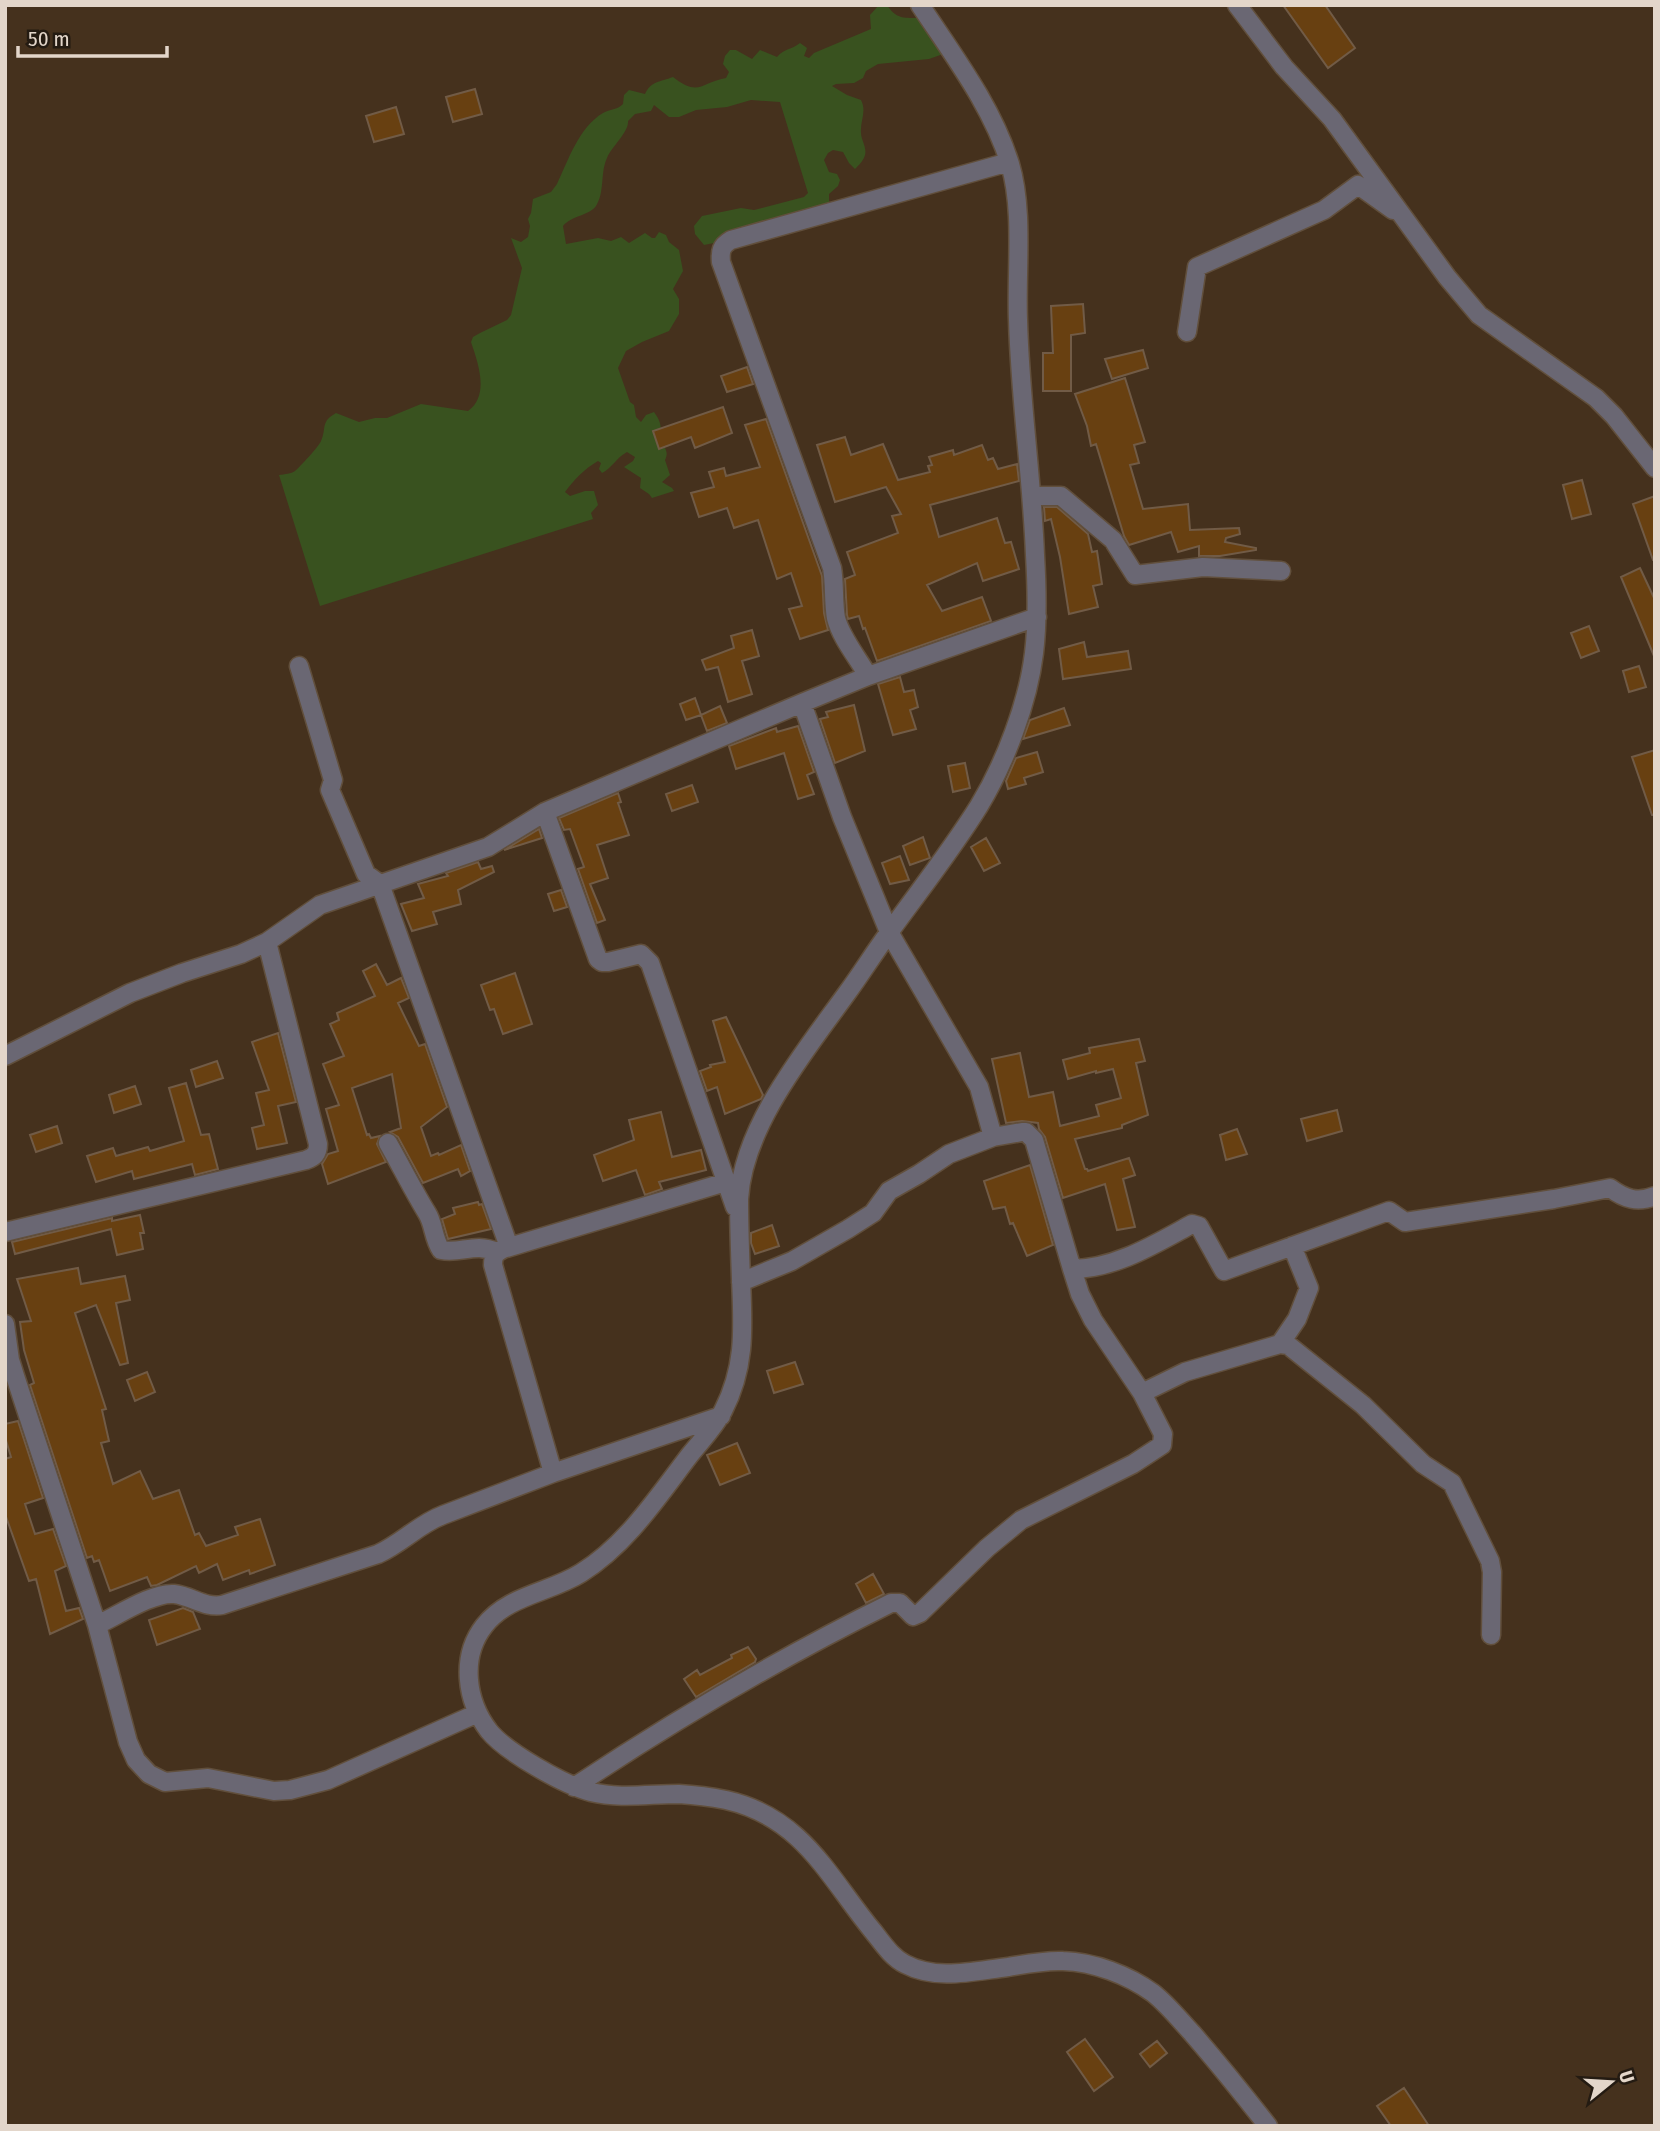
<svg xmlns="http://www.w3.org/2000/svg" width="1660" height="2131" viewBox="0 0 1660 2131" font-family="'Fira Sans Condensed',sans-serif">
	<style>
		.green { fill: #39521f }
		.building { fill: #684011; stroke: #715b46; stroke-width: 2 }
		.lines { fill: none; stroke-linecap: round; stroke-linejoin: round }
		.minor-casing { stroke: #614f3c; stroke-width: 21 }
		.minor { stroke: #6a6773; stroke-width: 18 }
	</style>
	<rect width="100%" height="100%" fill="#45311d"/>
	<path class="green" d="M879 5H887C896 19 904 18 919 18L946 53 929 59 878 64 866 71 863 78 854 83 836 84 832 86 847 95 861 100C867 112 860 120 861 133 861 140 867 147 865 155 864 160 859 165 855 169L849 163 843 152 833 150 828 153 824 160 829 172 837 174 840 180 838 186 829 194V201L833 206 714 243 704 245 695 234 694 226 702 216 741 208 754 210 804 197 808 193 780 102 751 100 727 107 696 110 679 117H669L654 105 651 111 635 114 628 121C629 132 612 146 607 158 600 173 605 192 596 206 589 216 572 215 563 226L566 244 598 238 611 241 621 237 629 243 645 233 652 238H655L659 232 666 235 669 242 679 250 683 271 673 289 679 299V314L669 331 642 342 626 351 618 368 630 402 634 405 636 417 641 422 646 415 654 412C665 427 658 429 663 442 665 451 669 451 665 460L670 475 662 482 672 488 674 491 652 498 649 494 640 488 641 478 624 467 633 461 635 457 627 452C616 458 612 468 602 473L599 469 601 463 598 461C584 469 574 480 565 492L570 496 585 491H594L598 505 591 513 593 519 320 606 279 475C285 474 291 474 295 471 299 468 320 445 321 441 327 428 320 422 336 413L359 422 375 418H387L421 404 468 411C490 395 478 363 471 342L473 337 480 333 507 320 511 315 522 268 511 238 521 242 528 237 530 226 528 219 531 213 533 199 551 192 557 184C568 161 579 127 603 113 610 109 617 110 623 104L624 95 629 90 645 94C651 81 660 82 673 77 699 97 700 83 726 78L729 72 723 64 725 56 730 50H736L752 59 760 50 777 57C785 48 791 50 800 43L807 48 804 56 809 58 814 53 871 29 870 15Z"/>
	<path class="building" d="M1283 5H1325L1355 48 1328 68Z
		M475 89 482 114 453 122 446 97Z
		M396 107 404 134 374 142 366 116Z
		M1083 304 1085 333 1071 335V391H1043V353H1053L1051 306Z
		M1143 350 1148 368 1112 379 1105 359Z
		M747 367 753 384 727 392 721 376Z
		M1125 378 1145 442 1134 445 1139 463 1130 465 1143 509 1188 504 1190 530 1239 528 1240 534 1226 538 1225 542 1256 548V550L1220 556H1199V546L1178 552 1171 532 1129 545 1124 536 1096 444 1091 446 1087 426 1075 394Z
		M723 407 732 433 695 448 691 437 659 449 653 431Z
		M766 419 822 576 824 613 828 630 800 639 789 609 802 606 791 573 777 579 758 520 734 528 727 508 699 517 691 493 714 487 709 472 724 468 726 476 760 467 745 425Z
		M845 437 851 455 883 444 898 480 930 472 928 466 932 465 929 457 953 450 954 455 982 445 988 460 993 458 998 469 1017 464 1019 481 930 505 939 537 997 518 1005 543 1011 542 1019 569 983 581 977 563 927 585 942 611 982 597 991 621 877 661 865 628 863 629 859 616 848 619 847 615 845 579 855 575 847 552 898 533 892 516 901 514 886 487 835 502 817 445Z
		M1582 480 1591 514 1572 519 1563 485Z
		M1655 496V560H1653L1633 504Z
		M1044 507H1057L1088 534 1092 552 1097 551 1102 584 1093 586 1098 607 1069 614 1060 557 1051 519 1045 521Z
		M1640 568 1655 600 1654 656 1621 577Z
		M1589 626 1599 651 1581 658 1571 633Z
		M752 630 759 656 742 661 752 694 728 702 718 667 706 670 702 660 734 648 731 636Z
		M1084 642 1087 657 1128 651 1131 669 1063 679 1059 649Z
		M1639 666 1646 687 1629 692 1623 671Z
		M900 677 904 692 914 690 918 707 910 710 916 729 893 735 878 684Z
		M695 698 701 715 686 720 680 704Z
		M854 705 865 751 835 763 820 719 828 717 826 712Z
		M720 706 727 723 707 731 701 715Z
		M1064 708 1070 725 1023 739 1030 720Z
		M798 726 814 772 807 775 814 794 798 799 784 753 736 769 729 746 776 728 777 732Z
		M1655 750V815H1652L1632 757Z
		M1037 752 1043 772 1024 778 1026 784 1008 789 1006 781 1016 758Z
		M965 763 970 788 953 792 948 766Z
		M692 785 698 802 672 811 666 794Z
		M618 793 621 802 618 803 629 835 597 845 608 878 590 884 605 920 597 923 578 869 584 867 570 829 564 830 559 818Z
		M539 829 542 838 504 850Z
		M923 837 930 858 910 865 903 846Z
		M986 838 1000 863 984 871 971 847Z
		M900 856 909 880 890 884 882 863Z
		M478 862 481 869 492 866 494 872 458 890 461 904 433 912 437 924 412 931 401 904 424 898 418 884 448 876 446 873Z
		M561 890 567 907 554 911 548 894Z
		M376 964 387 985 401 978 409 998 398 1003 419 1046 425 1044 447 1107 421 1127 431 1156 438 1153 439 1155 461 1145 470 1171 461 1176 458 1169 423 1183 398 1137 390 1132 401 1128 392 1074 352 1088 367 1135 369 1134 371 1138 380 1136 377 1144 386 1162 328 1184 322 1164 328 1154 338 1151 326 1109 339 1105 323 1064 344 1056 330 1024 339 1020 337 1013 375 996 363 971Z
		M515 973 532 1024 503 1034 494 1009 490 1010 481 985Z
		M726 1017 763 1095 761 1099 725 1114 717 1087 707 1091 700 1071 711 1067 710 1065 725 1062 713 1021Z
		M278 1033 296 1102 278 1106 287 1143 257 1149 252 1128 264 1125 256 1093 269 1090 252 1042Z
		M1139 1039 1145 1061 1136 1063 1148 1115 1122 1125V1128L1075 1139 1085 1169H1087L1088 1171 1129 1158 1135 1175 1123 1179 1135 1227 1117 1230 1105 1184 1063 1198 1045 1137 1039 1129 1038 1123 1022 1121 1006 1123 992 1059 1020 1053 1029 1097 1053 1092 1060 1126 1099 1116 1096 1105 1121 1098 1113 1069 1096 1073V1071L1068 1079 1063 1060 1090 1053 1089 1048Z
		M217 1061 223 1078 196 1087 191 1070Z
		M186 1083 201 1135 209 1134 218 1169 195 1175 192 1164 134 1179 132 1171 96 1182 87 1156 113 1148 116 1156 148 1147 150 1151 184 1141 169 1088Z
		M135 1086 141 1104 114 1113 109 1095Z
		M1337 1110 1342 1131 1307 1141 1301 1119Z
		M661 1112 672 1157 701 1150 706 1170 659 1182 662 1189 645 1195 636 1170 603 1181 594 1155 634 1140 629 1120Z
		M57 1126 62 1143 36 1152 30 1135Z
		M1237 1129 1247 1154 1226 1160 1220 1135Z
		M1030 1165 1053 1245 1027 1256 1013 1223 1010 1224 1005 1207 993 1209 984 1181Z
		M478 1202 479 1205 482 1204 491 1229 448 1239 442 1219 455 1214 453 1208Z
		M140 1215 144 1233H140L143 1249 117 1255 111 1229 15 1254 12 1242 112 1218V1221Z
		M772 1225 779 1246 755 1254 751 1243V1233Z
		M78 1268 81 1284 125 1276 130 1300 116 1303 128 1363 120 1365 96 1305 75 1313 106 1409 102 1410 109 1441 101 1443 113 1484 140 1471 153 1499 179 1490 195 1535 199 1533 206 1546 238 1535 235 1527 260 1519 275 1565 250 1574 249 1570 223 1580 217 1564 199 1573 196 1566 157 1585 151 1586 147 1577 110 1591 99 1560 94 1562 92 1556 87 1558 30 1385 34 1383 24 1350 20 1322 31 1321 17 1279Z
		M795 1362 803 1384 774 1393 767 1371Z
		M147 1372 155 1392 135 1401 127 1380Z
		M18 1421 43 1498 25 1504 35 1534 53 1529 66 1566 55 1571 66 1611 79 1608 83 1619 50 1634 36 1579 29 1581 5 1514V1459L11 1457 5 1437V1424Z
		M737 1443 750 1473 720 1485 707 1455Z
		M873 1574 884 1594 866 1603 856 1584Z
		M183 1608 193 1612 200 1629 157 1645 149 1620Z
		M748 1647 756 1659 755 1662 696 1697 684 1679 697 1670 700 1675 732 1658 731 1655Z
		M1085 2039 1113 2077 1094 2091 1067 2052Z
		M1157 2041 1167 2053 1150 2067 1140 2054Z
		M1404 2088 1429 2126H1391L1377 2106Z"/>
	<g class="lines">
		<defs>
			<path id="minor" d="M920 5C953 55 992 106 1010 164 1024 211 1016 271 1018 320 1020 399 1032 477 1035 555 1037 588 1038 620 1034 653 1028 703 1005 763 979 806 951 851 919 891 888 934 874 953 861 974 847 993 806 1050 743 1126 739 1199 739 1225 740 1252 741 1279 743 1328 746 1366 723 1411 714 1428 700 1442 689 1456 657 1498 626 1545 581 1573 549 1593 508 1595 484 1626 460 1657 466 1701 489 1731 506 1752 564 1785 591 1792 619 1799 650 1794 679 1794 695 1795 711 1797 726 1800 802 1817 828 1876 872 1930 882 1942 891 1957 905 1964 937 1981 974 1971 1008 1967 1026 1964 1045 1960 1063 1961 1094 1962 1128 1975 1153 1993 1167 2004 1179 2019 1192 2033 1218 2063 1243 2094 1268 2126
				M1237 5 1284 67 1332 119 1447 277 1479 315 1596 398 1614 416 1655 468
				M1187 332 1197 267 1324 210 1358 185 1393 210
				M1032 496H1061L1113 540 1135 575 1203 567 1281 571
				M299 666 333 780 330 790 366 874 380 884 509 1247
				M868 676C858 658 841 638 836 618 833 601 835 584 832 568L721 262C720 251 721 246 731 240L1009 162
				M802 703 842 817 889 932 979 1087 993 1137
				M545 812 598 959 602 962H608L641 954 650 963 735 1207
				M5 1056 130 993 182 973 241 954 267 942 320 905 488 847 545 812 802 703 868 676 1037 617
				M388 1143C401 1166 413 1190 427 1213 434 1224 433 1238 441 1250 462 1254 474 1242 497 1252
				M5 1232 306 1160C314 1157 318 1154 318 1144L267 942
				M741 1282 792 1261 848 1229 873 1213 889 1191 919 1174 949 1154 993 1137 1022 1132H1026L1034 1140 1072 1269C1115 1269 1155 1244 1192 1224L1199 1226 1224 1271 1389 1211 1405 1222 1554 1199 1610 1188C1625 1199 1637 1203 1655 1196
				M5 1324 10 1360 15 1376 97 1625 128 1742 136 1760 149 1774 165 1782 208 1778 274 1791 290 1790 328 1780 478 1713
				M1280 1344 1297 1319 1309 1288 1292 1246
				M1142 1393 1185 1372 1280 1344 1288 1345 1363 1405 1423 1464 1452 1483 1490 1561 1492 1572 1491 1635
				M553 1473 493 1265C493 1256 495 1253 503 1249L726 1182
				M97 1625C117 1616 153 1592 174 1594 192 1596 204 1608 222 1605L378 1554C402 1543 419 1524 443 1515L553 1473 721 1416
				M574 1787C676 1719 782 1657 891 1603H900L913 1616 920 1613 987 1548 1021 1520 1133 1464 1162 1445 1163 1434 1142 1393 1093 1320 1080 1294 1072 1269"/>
		</defs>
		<use href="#minor" class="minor-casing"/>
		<use href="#minor" class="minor"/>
	</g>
	<rect width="1660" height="2131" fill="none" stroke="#e3d6ca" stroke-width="14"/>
	<g transform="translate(1611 2082) rotate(72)" stroke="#241b12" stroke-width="5" paint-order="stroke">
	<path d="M0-5L12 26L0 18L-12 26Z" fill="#e3d6ca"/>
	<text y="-10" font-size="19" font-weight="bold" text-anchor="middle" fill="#e3d6ca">U</text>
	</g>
	<path d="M18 46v10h149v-10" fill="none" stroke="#e3d6ca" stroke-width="3.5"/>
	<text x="28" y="46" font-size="21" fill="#e3d6ca" stroke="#241b12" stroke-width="5" paint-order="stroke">50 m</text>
</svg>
